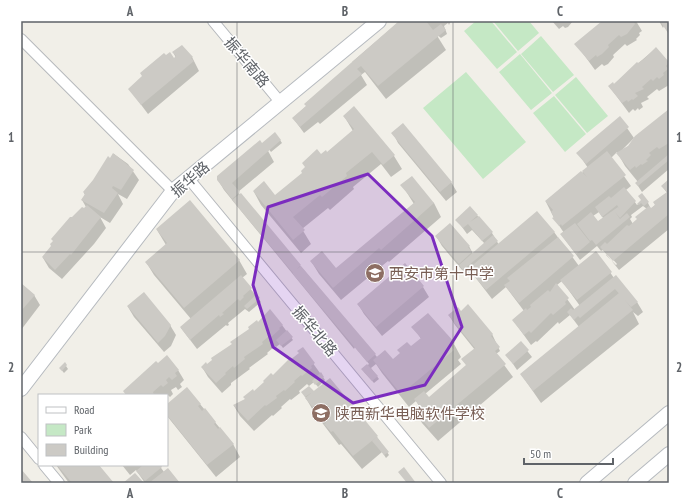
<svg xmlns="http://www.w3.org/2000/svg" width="690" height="504" viewBox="0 0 690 504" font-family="'PT Sans Narrow','Noto Sans SC',sans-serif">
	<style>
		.green { fill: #c5e8c5 }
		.shadow { fill: #0003; fill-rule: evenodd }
		.building { fill: #cccac5 }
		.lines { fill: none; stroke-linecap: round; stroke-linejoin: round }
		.street-casing { stroke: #b5b8bc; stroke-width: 12 }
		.secondary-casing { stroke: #b6babf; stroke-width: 16 }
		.street { stroke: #fff; stroke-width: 10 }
		.secondary { stroke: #fff; stroke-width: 14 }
		.marked { fill: #7b2cbf; fill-opacity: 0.2; stroke: #7b2cbf; stroke-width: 3; stroke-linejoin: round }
		.grid { fill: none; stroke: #5f6368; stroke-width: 1; stroke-opacity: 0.55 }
		.labels { text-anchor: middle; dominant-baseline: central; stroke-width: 3; stroke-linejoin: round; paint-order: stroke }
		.street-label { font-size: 15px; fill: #5f6368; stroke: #fff }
		.education-label { font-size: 15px; fill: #785e54; stroke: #fff; text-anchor: start }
		.neatline { fill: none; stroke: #5f6368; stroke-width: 1.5 }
		.grid-label { font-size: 13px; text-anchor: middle; font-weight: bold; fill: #5f6368 }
	</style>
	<rect width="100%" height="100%" fill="#f1efe8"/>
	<path class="green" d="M476 21H491L517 52 497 69 464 31Z
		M493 21H529L539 33 518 51Z
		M541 36 574 75 553 92 521 54Z
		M520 54 552 93 531 110 499 72Z
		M466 72 526 142 483 179 423 108Z
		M576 77 608 116 587 133 555 95Z
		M554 96 586 134 565 152 533 113Z"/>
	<path class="shadow" d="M400 21H451L449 25 448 23 444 26 447 34 441 38 436 34 446 50 386 99 365 72 361 75 367 85 320 124 318 122 304 133 293 118 353 64 352 62Z
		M552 21H573L568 27 565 28 563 26 559 29Z
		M603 21H636L642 31 639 33 640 35 636 39 637 40 627 46 625 44 613 55 614 57 608 64 604 66 602 64 595 70 576 44Z
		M659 21H669V33L664 26 663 28Z
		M656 48 669 64V85L659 91 657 89 647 97 649 99 641 103 643 107 639 110 638 108 635 111 633 109 629 113 609 86 613 85Z
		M173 52 192 57 199 71 148 114 130 90 176 58Z
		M669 111V169L642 192 636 183 638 182 625 166 617 152 611 158 631 186 626 190 637 205 642 201 648 203 651 209 667 193 662 186 669 180V229L619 270 603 250 601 251 597 246 580 260 566 241 562 235 564 233 554 218 546 202 588 168 578 153 620 118 634 138 622 150 632 144ZM643 206 647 209 633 224 630 219 632 217 631 215ZM599 212 603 218 598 222 593 216ZM606 255H609L617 264 616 265Z
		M344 116 394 156 402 169 391 177 381 164 353 187 354 189 330 210 328 208 302 229 311 244 301 253 261 205 254 192 275 196 303 173 321 156 327 153 353 131Z
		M393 133 451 182 457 192 446 201 398 143Z
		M280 140 282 143 271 152 268 148Z
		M267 149 274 162 238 192 377 357 393 361 411 348 426 346 413 327 454 344 461 357 458 360 461 364 425 394 429 398 467 366 463 360 475 350 455 325 449 315 492 334 500 351 496 354 513 377 438 441 422 423 415 410 419 406 416 401 409 407 382 373 376 364 371 368 379 379 374 383 364 372 363 369 369 364 355 347 354 349 224 190 218 180Z
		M114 154 128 164 139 180 127 199 118 194 123 204 110 223 100 217 106 228 94 244 62 279 49 268 43 258 73 218 86 207 82 200 85 195 84 193Z
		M402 185 434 203 441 217 389 262 388 261 341 300 319 274 311 261 336 270 414 204Z
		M470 207 492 233 499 245 554 232 579 266 596 252 614 278 637 302 643 312 638 316 633 312 639 324 541 403 521 374 579 327 570 315 559 324 558 322 537 342 536 341 531 345 513 320 524 311 506 287 492 299 472 273 467 276 442 246 436 236 469 246 473 254 485 244 472 230 467 234 457 220ZM562 281 580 306 575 310 557 285Z
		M157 230 239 260 247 274 242 278 261 302 249 312 245 309 228 323 229 325 227 326 226 325 197 349 181 328 191 319 154 275 146 262 166 245Z
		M21 284 34 295 40 305 21 330Z
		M423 287 429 297 382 336 364 314 358 304Z
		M128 307 170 325 176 335 171 346 164 352 134 317Z
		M258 323 282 325 293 340 283 348 280 344 276 347 275 346 267 353 268 354 249 368 250 369 231 383V385L222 393 208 377 202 367 207 365Z
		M521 343 532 357 517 370 507 355Z
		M302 348 325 380 318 387 314 382 309 386 307 384 299 391 300 393 291 400 290 399 281 407 282 408 273 416 272 415 254 431 240 416 234 406 246 399 300 353Z
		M66 366 68 369 64 373 60 368Z
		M178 370 184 380 180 384 182 387 178 390 176 387 171 390 173 394 170 397 167 394 126 395Z
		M313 391 377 437 389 455 386 458 382 452 362 469 341 444 339 445 314 412 304 395Z
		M200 404 233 444 240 457 216 477 167 416V405Z
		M56 465H97L112 483H69Z
		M122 465H159L164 472 179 483H145L136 470 130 475Z"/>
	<path class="building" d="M399 21H426L433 30 441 24 446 30 378 86 361 66 357 69 362 74 300 127 292 118 306 106 304 104Z
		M602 21H636L634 22 635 24 627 34 621 37 619 35 608 45 609 47 602 54 597 57 596 55 589 61 574 44Z
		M660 21H669V32L668 33Z
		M182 45 193 57 191 58 194 61 141 105 128 89 142 76 140 73 164 53 166 55 170 52 174 58 176 56 172 52Z
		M656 47 669 62 666 66 668 69 663 73 664 75 659 79 657 77 653 81 651 79 642 87 644 89 635 93 638 96 633 100 632 99 628 102 627 100 622 103 608 86 613 82 614 84 637 62 638 63 644 59Z
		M354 106 395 155 383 165 372 152 346 173 347 176 322 197 320 195 293 217 305 230 293 240 253 191 264 181 275 195 302 173 301 171 305 167 302 163 317 149 321 154 326 150 327 152 354 129 343 116Z
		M669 109V143L659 149 657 147 649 153 651 155 646 160 648 161 642 165 641 164 636 168 635 166 630 170 616 153 628 146 635 136Z
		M620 116 629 127 586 164 576 153Z
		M403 123 452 182 440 192 391 133Z
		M275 132 281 140 232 183 240 192 232 199 217 180V176L260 140 262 143Z
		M607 151 626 175 562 226 561 224 559 226 552 218 554 217 551 212 553 210 545 201 581 171 587 177 582 171Z
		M113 153 134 170 121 190 113 186 112 188 118 193 104 213 81 200 85 194 83 192 93 180 108 156 110 158Z
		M669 154V160L638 186 635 183Z
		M412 176 434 203 381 250 379 248 333 288 310 261 322 251 336 268 415 202 400 185Z
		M669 179V214L613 261 600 247 605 242 607 244 627 225 629 226 637 219 635 217 649 206 651 208 655 205 653 202 667 192 661 186Z
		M624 187 636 201 620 218 615 212 620 219 627 213 630 217 596 245 592 240 590 241 577 224 591 212 598 221 618 207 620 210 617 205 602 217 595 207 609 196 611 198Z
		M241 193 301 265 293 273 232 200Z
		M642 193 649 202 644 206 641 203 639 205 637 204 641 200 638 196Z
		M190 200 240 260 184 308 145 262 167 243 156 229Z
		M87 205 101 217 71 255 70 254 55 270 42 257 51 246 50 244 53 241 51 239 70 217H72L82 207 84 208Z
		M470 206 478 215 470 222 479 216 493 232 482 241 468 224 463 228 455 220Z
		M537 211 555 232 486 290 468 269Z
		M450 223 470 246 468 247 472 252 459 264 435 236Z
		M575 223 590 242 576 254 560 234Z
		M493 235 498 241 463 270 459 265Z
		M558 237 574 256 519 303 504 285 510 281 507 278Z
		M596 251 612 272 577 300 560 280Z
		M405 263 424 286 376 327 357 304Z
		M301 266 376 354 367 362 292 273Z
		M241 275 252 288 243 296 244 297 240 301 238 299 222 313 224 314 220 317 219 315 190 340 180 327Z
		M616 275 638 302 631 307 615 289 580 318 578 316 574 320 567 312 571 308 573 310Z
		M21 283 35 295 21 311Z
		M556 283 569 298 565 302 566 304 553 315 551 313 531 333 529 331 524 335 512 320 526 308 527 310 531 307 530 305 548 290 550 292Z
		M144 292 171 325 165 336 158 343 127 306Z
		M619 293 633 310 533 391 520 374Z
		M257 294 260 298 247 309 244 306Z
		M468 304 493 334 491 336 500 347 495 351 506 364 429 428 413 409 419 405 414 399 424 391 429 397 466 365 461 359 475 348 448 315 458 307 461 311Z
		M270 309 283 325 279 328 280 329 270 338 269 336 262 342 263 344 244 357 245 359 234 368 233 366 225 373 226 374 216 383 201 367 206 362 207 364 212 360 211 358 232 344 230 342 249 329 248 327 257 320 258 322Z
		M428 313 455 343 451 346 454 350 401 394 373 360 385 350 393 359 400 353 397 350 407 342 411 346 421 338 411 327Z
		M287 330 293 337 281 346 276 340Z
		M521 341 529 350 513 364 505 355Z
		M303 347 315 363 311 366 312 368 302 376 301 375 294 381 295 382 285 391 284 390 276 396 277 398 266 406 265 405 248 421 233 405 245 399 243 397 253 389 254 391 264 382 263 381 271 373 273 375 289 359 290 360 299 353 297 351Z
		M167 355 179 370 175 373 177 376 172 380 169 377 166 380 168 383 163 387 161 385 153 392 154 395H126L123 391 156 361 158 363Z
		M65 362 67 365 62 371 59 368Z
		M367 364 378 376 372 381 361 369Z
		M321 372 324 377 315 385 312 381Z
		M330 378 378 436 353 456 333 431 331 432 324 424 326 423 305 398Z
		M309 386 314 391 305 397 301 392Z
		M187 387 201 404 198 406 202 411 205 408 216 422 214 424 218 429 220 427 234 444 207 465 167 415V404Z
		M377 437 389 452 384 455 372 441Z
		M57 465H99L114 483H72Z
		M143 465H161L162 467 145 481 136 471Z
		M404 467 416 483H407L398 472Z
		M168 468 180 483H149Z
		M21 469 33 483H21Z
		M135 473 144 483H123Z"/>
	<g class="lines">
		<defs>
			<path id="street" d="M213 21 281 103
				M21 39 173 191
				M189 179 441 483
				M21 437 39 459
				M44 465 59 483"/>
			<path id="secondary" d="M21 389 173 191 379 21
				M587 483 669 413
				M635 483 669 454"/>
		</defs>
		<use href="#street" class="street-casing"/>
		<use href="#secondary" class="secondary-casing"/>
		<use href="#street" class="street"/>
		<use href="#secondary" class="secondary"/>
	</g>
	<path class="marked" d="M368 174 432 236 462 327 425 385 353 403 273 347 253 285 268 207Z"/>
	<path class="grid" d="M237 21V483M453 21V483M21 252H669"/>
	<defs>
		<symbol id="school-disc" viewBox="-11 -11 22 22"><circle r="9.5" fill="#8d6e63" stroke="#fff"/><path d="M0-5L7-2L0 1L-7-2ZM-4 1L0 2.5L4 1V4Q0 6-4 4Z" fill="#fff"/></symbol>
		<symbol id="university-disc" viewBox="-11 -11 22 22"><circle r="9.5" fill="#8d6e63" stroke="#fff"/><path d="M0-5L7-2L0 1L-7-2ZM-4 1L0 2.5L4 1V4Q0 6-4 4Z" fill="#fff"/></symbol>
	</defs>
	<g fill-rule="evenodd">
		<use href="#school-disc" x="364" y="262" width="22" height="22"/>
		<use href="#university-disc" x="310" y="402" width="22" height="22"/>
	</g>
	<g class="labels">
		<g class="street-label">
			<text transform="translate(247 62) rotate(50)">振华南路</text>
			<text transform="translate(190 179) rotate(-41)">振华路</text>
			<text transform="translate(315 331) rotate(50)">振华北路</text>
		</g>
		<g class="education-label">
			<text x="389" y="273">西安市第十中学</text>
			<text x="335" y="413">陕西新华电脑软件学校</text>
		</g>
	</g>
	<rect width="690" height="504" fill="none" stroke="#ffffff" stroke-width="44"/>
	<rect x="38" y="394" width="130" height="72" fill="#ffffff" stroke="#bfc1c3"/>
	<rect x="46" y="407" width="20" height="6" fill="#ffffff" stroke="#bfc1c3"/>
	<text x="74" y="414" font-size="12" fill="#5f6368">Road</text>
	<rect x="46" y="424" width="20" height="12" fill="#c5e8c5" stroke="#bfc1c3"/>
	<text x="74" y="434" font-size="12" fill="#5f6368">Park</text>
	<rect x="46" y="444" width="20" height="12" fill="#cccac5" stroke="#bfc1c3"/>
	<text x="74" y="454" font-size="12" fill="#5f6368">Building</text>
	<path d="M524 458v6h89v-6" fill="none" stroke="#5f6368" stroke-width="2"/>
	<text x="530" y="458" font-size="12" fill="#5f6368" stroke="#ffffff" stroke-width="3" paint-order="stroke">50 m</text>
	<rect x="22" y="22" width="646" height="460" class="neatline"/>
	<g class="grid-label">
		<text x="130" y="16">A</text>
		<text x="345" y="16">B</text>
		<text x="560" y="16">C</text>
		<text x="11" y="142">1</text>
		<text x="679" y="142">1</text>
		<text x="11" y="372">2</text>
		<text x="679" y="372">2</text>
		<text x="130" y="498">A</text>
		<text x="345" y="498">B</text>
		<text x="560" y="498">C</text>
	</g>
</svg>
